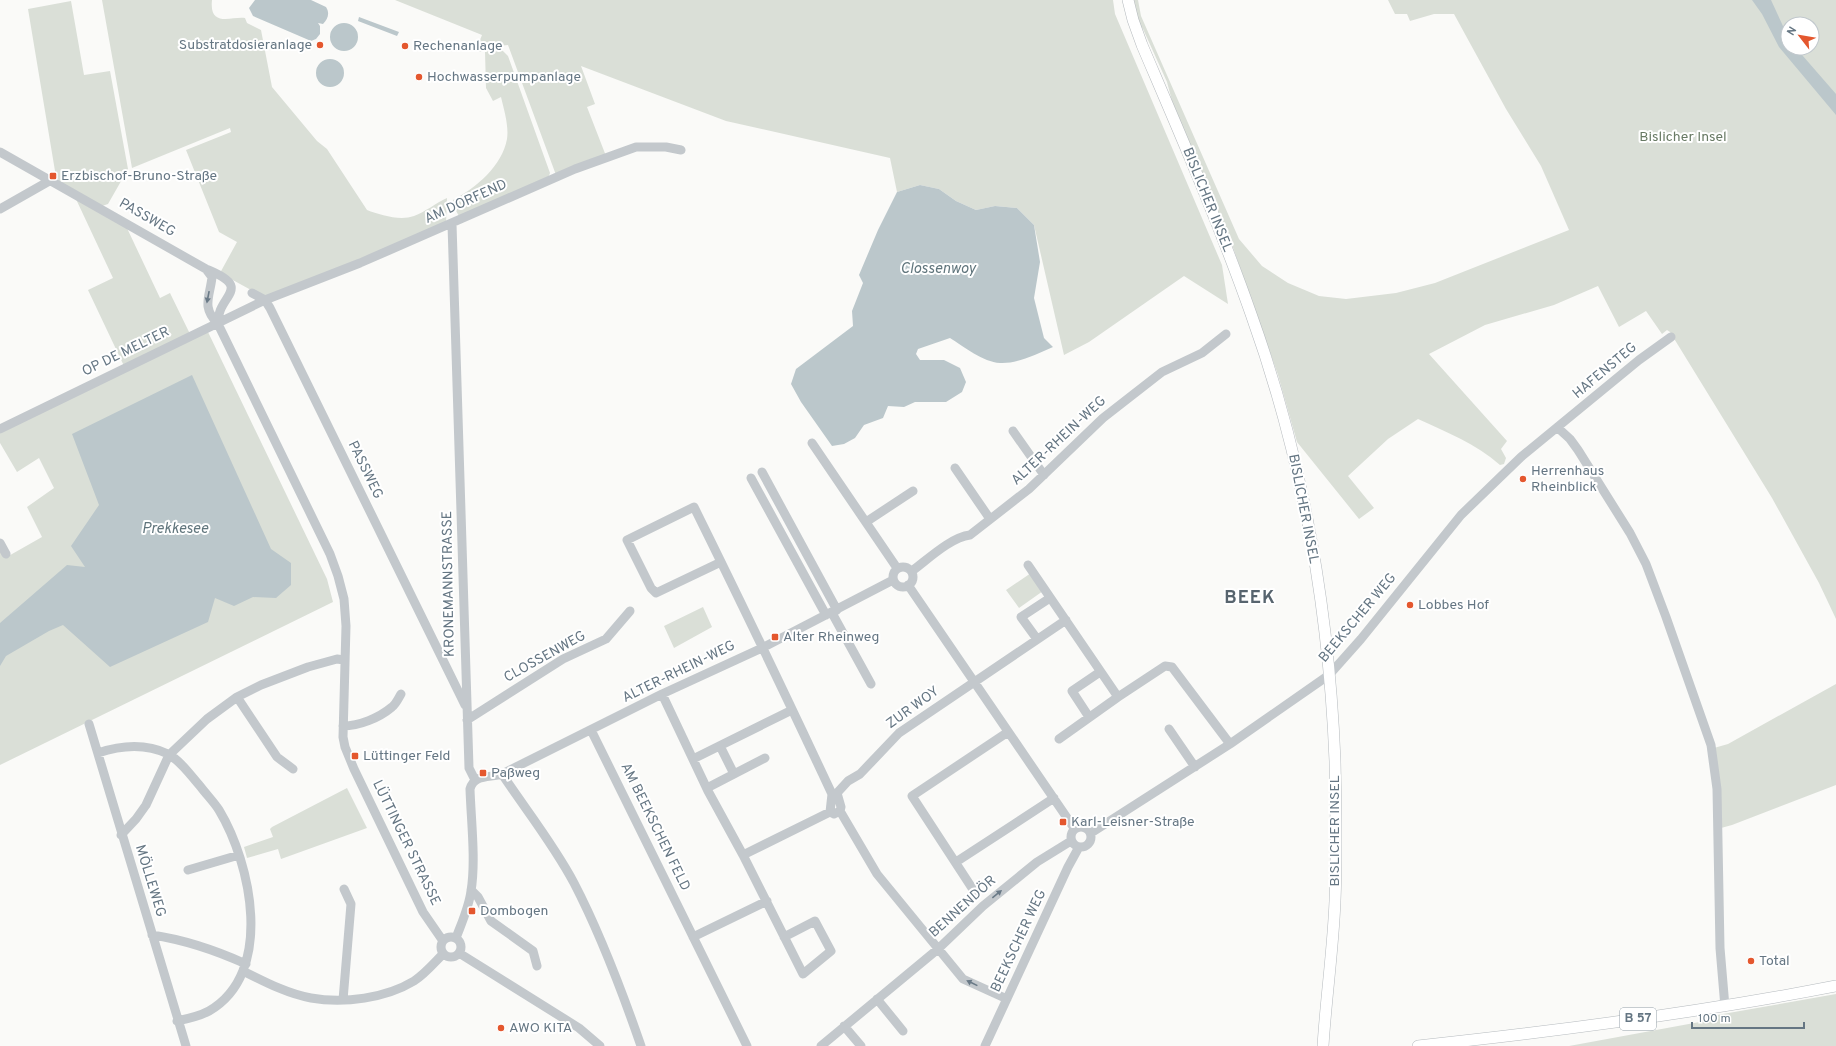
<svg xmlns="http://www.w3.org/2000/svg" width="1836" height="1046" viewBox="0 0 1836 1046" font-family="Overpass,sans-serif">
	<style>
		.green { fill: #dadfd7; fill-rule: evenodd }
		.water { fill: #bbc7cb }
		.lines { fill: none; stroke-linecap: round; stroke-linejoin: round }
		.major-casing { stroke: #b5babe; stroke-width: 12 }
		.minor { stroke: #c3c8cc; stroke-width: 9 }
		.major { stroke: #fff; stroke-width: 11 }
		.oneway { fill: #6a7a87 }
		.poi-dot { fill: #e4572e; stroke: #fff; stroke-width: 1.5 }
		.labels { text-anchor: middle; dominant-baseline: central; stroke-width: 4; stroke-linejoin: round; paint-order: stroke }
		.shield { fill: #fff; stroke: #939fa8; stroke-width: 1 }
		.shield-label { font-size: 13px; font-weight: bold; fill: #657683 }
		.poi-label { font-size: 14px; fill: #657683; stroke: #fff; text-anchor: start }
		.park-label { font-size: 14px; fill: #687a64; stroke: #fff }
		.street-label { font-size: 14px; fill: #657683; stroke: #fff }
		.water-label { font-size: 15px; font-style: italic; fill: #60757c; stroke: #fff }
		.district-label { font-size: 18px; font-weight: bold; letter-spacing: 1px; fill: #57646e; stroke: #fff }
	</style>
	<rect width="100%" height="100%" fill="#fafaf8"/>
	<path class="green" d="M102 0H212C209 28 232 16 245 18L247 23 261 30 272 87 317 141 327 149 367 210C380 215 400 221 414 216 425 212 436 203 447 198L446 224 268 296 260 295 220 273 237 242 219 232 186 150 231 132 230 128 132 168Z
		M395 0H1113L1115 14 1222 265 1228 304 1184 276 1089 342 1064 355 1034 225 1017 208 995 206 976 210 956 201 939 189 920 185 897 192 890 158 726 121 581 66 595 104 587 107 606 156 556 175 508 45 498 46 508 56 550 173 548 178 460 218 454 207 453 200C476 188 502 166 507 139 509 126 504 110 501 97L493 101 486 88 485 52H478V45L482 35Z
		M1132 0H1138L1141 16 1239 239 1262 266 1288 283 1319 296 1346 299 1396 293 1435 283 1569 230 1541 166 1506 109 1454 14H1434L1410 21 1407 14H1395L1388 0H1836V619L1819 583 1772 498 1670 332 1667 330 1662 334 1646 311 1619 327 1598 286 1554 305 1485 325 1429 354 1507 441 1501 449 1506 458 1504 464 1500 465C1475 443 1448 433 1418 419L1388 439 1348 476 1374 508 1359 519 1297 442 1278 375 1230 239 1172 101 1167 82 1143 29 1139 25ZM1788 24H1812V48H1788Z
		M71 1 84 75 110 71 128 169 108 204 102 206 61 183 56 177 28 9Z
		M75 197 126 226 160 298 170 293 190 334 124 366 88 290 113 278Z
		M208 332 327 579 333 602 0 765V549L5 558 42 537 27 507 54 488 39 458 17 472 0 443V432Z
		M1031 573 1043 591 1019 608 1006 590Z
		M703 607 712 627 674 648 664 626Z
		M1836 684V785L1732 825 1721 828 1714 748 1728 744Z
		M347 788 367 828 281 859 278 849 247 858 244 847 273 837 270 829 272 827Z
		M1836 994V1046H1569L1716 1019 1717 1015Z"/>
	<path class="water" d="M255 0H311L326 7C330 13 328 19 323 24L318 23 320 26V34L316 39 311 41 253 16 249 8Z
		M1752 0H1771L1788 37V48H1796L1836 94V115L1779 47 1762 14Z
		M359 17 399 32 397 36 358 21Z
		M330 37a14 14 0 1 1 28 0a14 14 0 1 1-28 0Z
		M316 73a14 14 0 1 1 28 0a14 14 0 1 1-28 0Z
		M920 185 939 189 956 201 976 210 995 206 1017 208 1034 225 1040 262 1034 298 1044 338 1053 347C1036 354 1018 364 1000 363 983 362 964 347 950 338L918 349 916 354 920 360H944L960 368 966 382 962 392 946 402H915L904 407 888 406 883 418 864 425 855 438 844 444 832 446 801 402 791 384 796 369 853 326 852 311 863 283 859 275 878 230 897 192Z
		M192 375 271 549 291 563V585L276 598 253 597 234 606 215 598 208 622 110 667 63 625 49 631 6 656 0 666V623L67 565 85 567 71 546 99 505 72 434Z"/>
	<g class="lines">
		<defs>
			<path id="major" d="M1128 0 1133 20 1142 45C1180 134 1219 223 1251 314 1302 456 1329 610 1335 761 1336 808 1337 855 1335 901 1333 950 1326 998 1323 1046
				M1418 1046C1558 1031 1698 1013 1836 986"/>
		</defs>
		<use href="#major" class="major-casing"/>
		<path class="minor" d="M0 152 206 269C256 289 216 295 218 324
			M0 209 51 180
			M452 224 469 768 475 780
			M206 269 212 277C210 297 201 307 218 324L330 554 338 576 344 599 346 626 343 737 345 747 354 769 423 912 443 941
			M252 293 265 300 270 308 465 705
			M1558 428 1570 439 1578 450 1630 533 1646 564 1666 617 1711 745 1717 789 1720 948 1725 1007
			M0 429 265 300 360 263 575 169 636 147H666L681 150
			M1013 431 1044 475
			M812 443 897 568
			M955 468 990 519
			M762 472 837 610
			M751 478 826 615
			M866 522 913 491
			M0 543 6 554
			M721 562 656 593 651 588 627 540 694 507C741 602 787 698 832 794
			M1028 565 1118 697
			M893 577a10 10 0 1 1 20 0a10 10 0 1 1-20 0Z
			M912 571C927 560 951 537 970 535L1029 489 1103 418 1162 372 1202 353 1226 334
			M908 585 1074 828
			M832 613 871 684
			M1037 639 1021 617 1050 598
			M662 694 708 791 743 855 803 974 831 951 815 921 784 937
			M237 697 277 757 293 769
			M1089 717 1072 691 1100 672
			M467 720 563 659 606 639 630 611
			M89 724 186 1046
			M343 726C359 726 379 718 392 707 396 704 398 699 401 694
			M1169 729 1195 767
			M591 730 747 1046
			M1059 739 1118 697 1165 666 1172 667 1230 744
			M98 753C122 745 145 743 168 754 181 761 191 776 200 786 206 794 214 802 219 810 251 863 275 973 209 1011 200 1016 187 1019 177 1021
			M693 759 792 710
			M502 774C526 810 554 845 574 883 601 935 622 991 641 1046
			M734 774 765 758
			M707 788 734 774 720 746
			M837 793 848 781 860 774 899 733 1066 620
			M840 811 834 814 830 812 832 794 837 793 841 807 840 811 877 874 963 979 1007 999
			M1071 837a10 10 0 1 1 20 0a10 10 0 1 1-20 0Z
			M1091 833 1230 744 1329 675 1361 639 1461 515 1521 457 1639 360 1671 337
			M121 835 136 819 146 805 169 755 207 719 237 697 261 685 308 667 337 659 344 660
			M743 855 830 812
			M956 862 1054 798
			M188 870 239 855
			M471 890 478 897 491 921 533 951 537 966
			M974 891 912 796 1008 732
			M152 935C186 940 215 950 246 964
			M441 947a10 10 0 1 1 20 0a10 10 0 1 1-20 0Z
			M693 937 767 901
			M456 938C462 922 469 907 471 891 476 861 471 820 470 789 474 774 490 778 502 774L662 694 762 648 893 580
			M459 953 579 1028 600 1046
			M243 971C265 982 288 994 311 998 344 1004 386 998 414 981 425 974 434 963 443 954
			M877 999 903 1031
			M343 1000 351 904 344 889
			M844 1026 861 1046
			M821 1046 938 949 983 906 1037 862 1071 841
			M985 1046 1068 867 1079 847"/>
		<use href="#major" class="major"/>
	</g>
	<defs><path id="oneway-solid" d="M-6-.8H1V-3.2L6.5 0L1 3.2V.8H-6Z"/></defs>
	<g class="oneway">
		<use href="#oneway-solid" transform="translate(208 297) rotate(101)"/>
		<use href="#oneway-solid" transform="translate(997 894) rotate(-39)"/>
		<use href="#oneway-solid" transform="translate(972 983) rotate(-154)"/>
	</g>
	<g class="poi-dot">
		<circle cx="320" cy="45" r="4"/>
		<circle cx="405" cy="46" r="4"/>
		<circle cx="419" cy="77" r="4"/>
		<rect x="49" y="172" width="8" height="8" rx="2"/>
		<circle cx="1523" cy="479" r="4"/>
		<circle cx="1410" cy="605" r="4"/>
		<rect x="771" y="633" width="8" height="8" rx="2"/>
		<rect x="351" y="752" width="8" height="8" rx="2"/>
		<rect x="479" y="769" width="8" height="8" rx="2"/>
		<rect x="1059" y="818" width="8" height="8" rx="2"/>
		<rect x="468" y="907" width="8" height="8" rx="2"/>
		<circle cx="1751" cy="961" r="4"/>
		<circle cx="501" cy="1028" r="4"/>
	</g>
	<g class="labels">
		<rect class="shield" x="1620" y="1008" width="36" height="22" rx="3"/>
		<g class="shield-label">
			<text x="1638" y="1019">B 57</text>
		</g>
		<g class="poi-label">
			<text x="312" y="45" text-anchor="end">Substratdosieranlage</text>
			<text x="413" y="46">Rechenanlage</text>
			<text x="427" y="77">Hochwasserpumpanlage</text>
			<text x="61" y="176">Erzbischof-Bruno-Straße</text>
			<text x="1531" y="471">Herrenhaus<tspan x="1531" dy="16">Rheinblick</tspan></text>
			<text x="1418" y="605">Lobbes Hof</text>
			<text x="783" y="637">Alter Rheinweg</text>
			<text x="363" y="756">Lüttinger Feld</text>
			<text x="491" y="773">Paßweg</text>
			<text x="1071" y="822">Karl-Leisner-Straße</text>
			<text x="480" y="911">Dombogen</text>
			<text x="1759" y="961">Total</text>
			<text x="509" y="1028">AWO KITA</text>
		</g>
		<g class="park-label">
			<text x="1683" y="137">Bislicher Insel</text>
		</g>
		<g class="street-label">
			<text transform="translate(1207 200) rotate(68)">BISLICHER INSEL</text>
			<text transform="translate(466 202) rotate(-24)">AM DORFEND</text>
			<text transform="translate(147 218) rotate(30)">PASSWEG</text>
			<text transform="translate(126 352) rotate(-26)">OP DE MELTER</text>
			<text transform="translate(1605 371) rotate(-40)">HAFENSTEG</text>
			<text transform="translate(1059 441) rotate(-43)">ALTER-RHEIN-WEG</text>
			<text transform="translate(365 470) rotate(64)">PASSWEG</text>
			<text transform="translate(1303 509) rotate(79)">BISLICHER INSEL</text>
			<text transform="translate(449 584) rotate(-91)">KRONEMANNSTRASSE</text>
			<text transform="translate(1358 618) rotate(-50)">BEEKSCHER WEG</text>
			<text transform="translate(545 657) rotate(-29)">CLOSSENWEG</text>
			<text transform="translate(679 672) rotate(-26)">ALTER-RHEIN-WEG</text>
			<text transform="translate(913 708) rotate(-36)">ZUR WOY</text>
			<text transform="translate(655 827) rotate(64)">AM BEEKSCHEN FELD</text>
			<text transform="translate(1335 831) rotate(-90)">BISLICHER INSEL</text>
			<text transform="translate(406 843) rotate(64)">LÜTTINGER STRASSE</text>
			<text transform="translate(150 881) rotate(73)">MÖLLEWEG</text>
			<text transform="translate(963 907) rotate(-42)">BENNENDÖR</text>
			<text transform="translate(1019 941) rotate(-65)">BEEKSCHER WEG</text>
		</g>
		<g class="water-label">
			<text x="938" y="269">Clossenwoy</text>
			<text x="175" y="529">Prekkesee</text>
		</g>
		<g class="district-label">
			<text x="1250" y="598">BEEK</text>
		</g>
	</g>
	<g transform="translate(1800 36) rotate(301)"><circle r="19" fill="#ffffff" stroke="#c1c8cd"/>
	<path d="M0-3L7 15L0 10L-7 15Z" fill="#e4572e"/>
	<text y="-6" font-size="11" font-weight="bold" text-anchor="middle" fill="#657683">N</text>
	</g>
	<path d="M1692 1022v6h112v-6" fill="none" stroke="#657683" stroke-width="2"/>
	<text x="1698" y="1022" font-size="12" fill="#657683" stroke="#ffffff" stroke-width="3" paint-order="stroke">100 m</text>
</svg>
